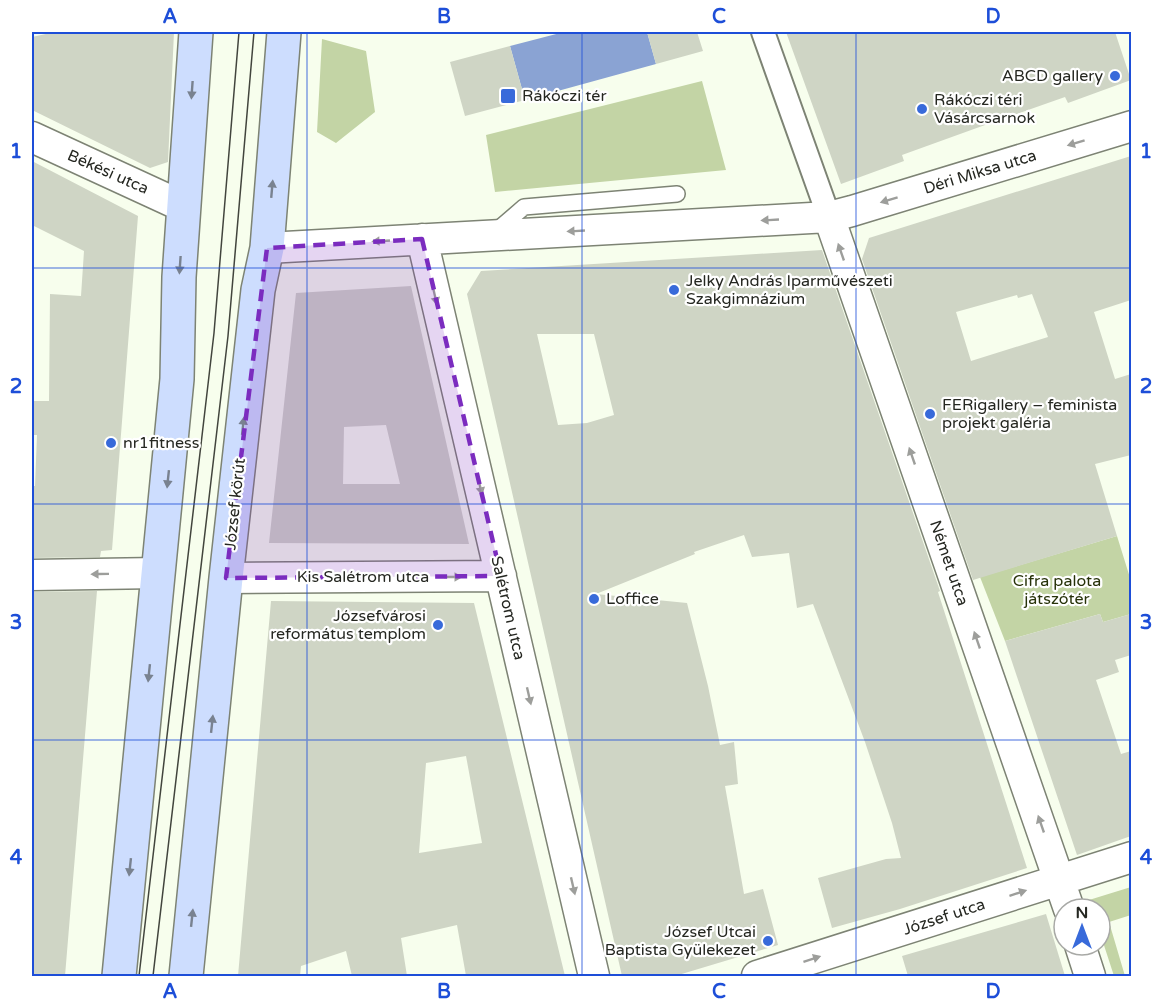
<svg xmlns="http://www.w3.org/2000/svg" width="1163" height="1008" viewBox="0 0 1163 1008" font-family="'Varela Round',sans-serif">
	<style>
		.green { fill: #c3d4a5 }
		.water { fill: #8aa3d3 }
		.building { fill: #cfd5c5; fill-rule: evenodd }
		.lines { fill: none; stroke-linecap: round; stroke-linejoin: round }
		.service-casing { stroke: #7d8374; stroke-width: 18 }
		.pedestrian-casing { stroke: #7d8374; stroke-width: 26 }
		.minor-casing { stroke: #7d8374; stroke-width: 33 }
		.secondary-casing { stroke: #7d8374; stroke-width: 36 }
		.service { stroke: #fff; stroke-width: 15 }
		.pedestrian { stroke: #fff; stroke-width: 22 }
		.minor { stroke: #fff; stroke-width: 30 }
		.secondary { stroke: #cdddfe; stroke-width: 33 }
		.tram { stroke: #42453d; stroke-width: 1.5 }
		.oneway { fill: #798290 }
		.oneway2 { fill: #9d9e9b }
		.marked { fill: #7b2cbf; fill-opacity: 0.2; stroke: #7b2cbf; stroke-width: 4.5; stroke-dasharray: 12 8; stroke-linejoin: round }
		.grid { fill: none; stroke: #1d4ed8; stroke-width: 1.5; stroke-opacity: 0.55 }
		.poi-dot { fill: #386ada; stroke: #fff; stroke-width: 2 }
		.labels { text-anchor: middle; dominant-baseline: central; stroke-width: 4.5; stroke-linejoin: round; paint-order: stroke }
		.poi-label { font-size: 16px; fill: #252721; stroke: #fff; text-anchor: start }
		.street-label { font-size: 16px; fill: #252721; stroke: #fff }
		.park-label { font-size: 16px; fill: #273209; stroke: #fff }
		.neatline { fill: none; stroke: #1d4ed8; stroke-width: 2 }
		.grid-label { font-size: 20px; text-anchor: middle; font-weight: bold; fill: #1d4ed8 }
	</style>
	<rect width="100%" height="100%" fill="#f7feed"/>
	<path class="green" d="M322 39 366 51 375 112 336 143 317 132Z
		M702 81 726 170 495 192 486 135Z
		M1117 536 1131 581V614L1103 622 1100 614 1005 641 980 577Z
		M1131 887V915L1109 922 1125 976H1114L1100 933V909H1092L1089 900Z"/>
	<path class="water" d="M564 32H647L656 64 525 100 510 46Z"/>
	<path class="building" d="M55 32H174L168 162 150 168 32 110V37Z
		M647 32H697L703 51 656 64Z
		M786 32H1115L1131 80 1068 103 1065 97 985 125 902 155 904 161 841 184Z
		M510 46 525 100 465 116 450 62Z
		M1131 156V300L1094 312 1115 379 1131 374V455L1095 464 1117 536 973 580 862 259 869 238ZM1032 294 1048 337 971 361 956 312 1017 295 1018 298Z
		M32 161 138 216 112 550 101 551 100 557 32 558V486H35L37 435H32V401H49L50 294 81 296 84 251 32 225Z
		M822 250 940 591 938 592 1027 868 900 909 832 928 818 878 886 859 901 858 892 823 865 742 813 604 797 608 789 553 752 557 744 535 694 552 695 554 596 594 687 603 708 686 720 745 734 742 738 784 725 786 744 894 763 889 778 945 675 976H622L467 294 481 271ZM537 334H594L614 415 587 423 558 425Z
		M411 286 469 544 269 543 296 293ZM386 425 400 484H343L344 427Z
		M97 591 65 976H32V592Z
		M271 601 474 603 565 976H466L457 925 401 938 407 976H352L346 951 301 966 300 976H238ZM466 756 482 843 419 853 426 763Z
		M1100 614 1103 622 1131 614V655L1115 660 1119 672 1096 680 1121 754 1131 751V836L1077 855 1005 641Z
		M1046 914 1065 976H908L902 956Z"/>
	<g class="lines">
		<defs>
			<path id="service" d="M495 232 524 207 677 194"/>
			<path id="pedestrian" d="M763 32 829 217"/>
			<path id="minor" d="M32 137 184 207
				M829 217 1069 909
				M422 239 594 976
				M267 248 829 217 852 211 1132 126
				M32 575 158 573
				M226 578 501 576
				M1080 945 1090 976
				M757 976 1132 857"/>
			<path id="secondary" d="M119 976 177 379 179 277 196 32
				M186 976 226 578 258 290 267 248 284 32"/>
		</defs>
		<use href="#service" class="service-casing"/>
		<use href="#pedestrian" class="pedestrian-casing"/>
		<use href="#minor" class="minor-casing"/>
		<use href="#secondary" class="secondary-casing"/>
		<use href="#service" class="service"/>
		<use href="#pedestrian" class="pedestrian"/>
		<use href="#minor" class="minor"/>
		<use href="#secondary" class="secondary"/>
		<path class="tram" d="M139 976 214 333 239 32
			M153 976 228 336 254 32"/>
	</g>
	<defs><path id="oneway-solid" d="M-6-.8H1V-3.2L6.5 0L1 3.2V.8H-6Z" transform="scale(1.5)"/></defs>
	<g class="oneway">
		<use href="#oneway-solid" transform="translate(192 90) rotate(94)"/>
		<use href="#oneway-solid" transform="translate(272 189) rotate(-85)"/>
		<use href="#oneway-solid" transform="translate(180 265) rotate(94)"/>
		<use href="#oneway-solid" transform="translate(243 426) rotate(-84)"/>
		<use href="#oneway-solid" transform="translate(168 479) rotate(96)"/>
		<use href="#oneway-solid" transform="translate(149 673) rotate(96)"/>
		<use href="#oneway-solid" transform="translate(212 724) rotate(-84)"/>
		<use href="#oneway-solid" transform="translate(130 867) rotate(96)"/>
		<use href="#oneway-solid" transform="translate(192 918) rotate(-84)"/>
	</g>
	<g class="oneway2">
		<use href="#oneway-solid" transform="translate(1076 143) rotate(163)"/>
		<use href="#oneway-solid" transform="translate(889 200) rotate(163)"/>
		<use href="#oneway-solid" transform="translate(770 220) rotate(177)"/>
		<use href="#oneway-solid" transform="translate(576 231) rotate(177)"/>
		<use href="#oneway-solid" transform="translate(381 241) rotate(177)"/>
		<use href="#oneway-solid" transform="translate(841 252) rotate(-109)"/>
		<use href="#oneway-solid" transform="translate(435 296) rotate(77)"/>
		<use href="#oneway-solid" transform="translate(912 456) rotate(-109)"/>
		<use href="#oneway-solid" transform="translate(480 486) rotate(77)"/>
		<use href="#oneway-solid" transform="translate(100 574) rotate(179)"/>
		<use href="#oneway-solid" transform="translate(453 577)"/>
		<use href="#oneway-solid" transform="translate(977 640) rotate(-109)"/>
		<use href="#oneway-solid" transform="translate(529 696) rotate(77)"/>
		<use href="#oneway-solid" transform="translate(1041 824) rotate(-109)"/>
		<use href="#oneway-solid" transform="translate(573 886) rotate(77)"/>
		<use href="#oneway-solid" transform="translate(1018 893) rotate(-18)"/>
		<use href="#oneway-solid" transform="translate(812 959) rotate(-18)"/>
	</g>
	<path class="marked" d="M422 239 501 576 226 578 267 248Z"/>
	<path class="grid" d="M307 32V976M582 32V976M856 32V976M32 268H1132M32 504H1132M32 740H1132"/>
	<g class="poi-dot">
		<circle cx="1115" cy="76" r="6"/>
		<rect x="500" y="88" width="16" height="16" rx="3"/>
		<circle cx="922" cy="109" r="6"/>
		<circle cx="674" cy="290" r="6"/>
		<circle cx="930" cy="414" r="6"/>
		<circle cx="111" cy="443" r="6"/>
		<circle cx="594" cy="599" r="6"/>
		<circle cx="438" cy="625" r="6"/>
		<circle cx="768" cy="941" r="6"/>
	</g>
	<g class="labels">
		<g class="poi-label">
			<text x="1103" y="76" text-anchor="end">ABCD gallery</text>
			<text x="522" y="96">Rákóczi tér</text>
			<text x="934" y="100">Rákóczi téri<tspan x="934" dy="18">Vásárcsarnok</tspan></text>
			<text x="686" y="281">Jelky András Iparművészeti<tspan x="686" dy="18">Szakgimnázium</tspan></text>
			<text x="942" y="405">FERigallery – feminista<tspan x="942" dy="18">projekt galéria</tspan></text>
			<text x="123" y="443">nr1fitness</text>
			<text x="606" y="599">Loffice</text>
			<text x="426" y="616" text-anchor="end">Józsefvárosi<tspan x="426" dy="18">református templom</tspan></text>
			<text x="756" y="932" text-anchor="end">József Utcai<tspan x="756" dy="18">Baptista Gyülekezet</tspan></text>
		</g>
		<g class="street-label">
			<text transform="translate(108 172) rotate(24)">Békési utca</text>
			<text transform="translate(980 172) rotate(-17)">Déri Miksa utca</text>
			<text transform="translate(235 504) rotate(-84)">József körút</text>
			<text transform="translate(949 563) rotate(71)">Német utca</text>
			<text x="363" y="577">Kis Salétrom utca</text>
			<text transform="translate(508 608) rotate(77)">Salétrom utca</text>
			<text transform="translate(944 917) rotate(-18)">József utca</text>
		</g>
		<g class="park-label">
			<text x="1057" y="581">Cifra palota<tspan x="1057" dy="18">játszótér</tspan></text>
		</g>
	</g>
	<rect width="1163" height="1008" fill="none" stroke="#ffffff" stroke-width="66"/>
	<g transform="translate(1082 927)"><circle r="28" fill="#ffffff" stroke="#a8a9a6" stroke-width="1.5"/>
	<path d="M0-4.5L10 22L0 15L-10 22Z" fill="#386ada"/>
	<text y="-9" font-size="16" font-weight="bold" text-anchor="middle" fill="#252721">N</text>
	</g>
	<rect x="33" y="33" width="1097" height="942" class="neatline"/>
	<g class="grid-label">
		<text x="170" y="23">A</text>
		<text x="444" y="23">B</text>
		<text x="719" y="23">C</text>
		<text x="993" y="23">D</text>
		<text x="16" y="158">1</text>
		<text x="1146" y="158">1</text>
		<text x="16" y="393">2</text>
		<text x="1146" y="393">2</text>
		<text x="16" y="629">3</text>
		<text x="1146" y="629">3</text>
		<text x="16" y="864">4</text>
		<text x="1146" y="864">4</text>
		<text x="170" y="998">A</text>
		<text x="444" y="998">B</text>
		<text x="719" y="998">C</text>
		<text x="993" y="998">D</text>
	</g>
</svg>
